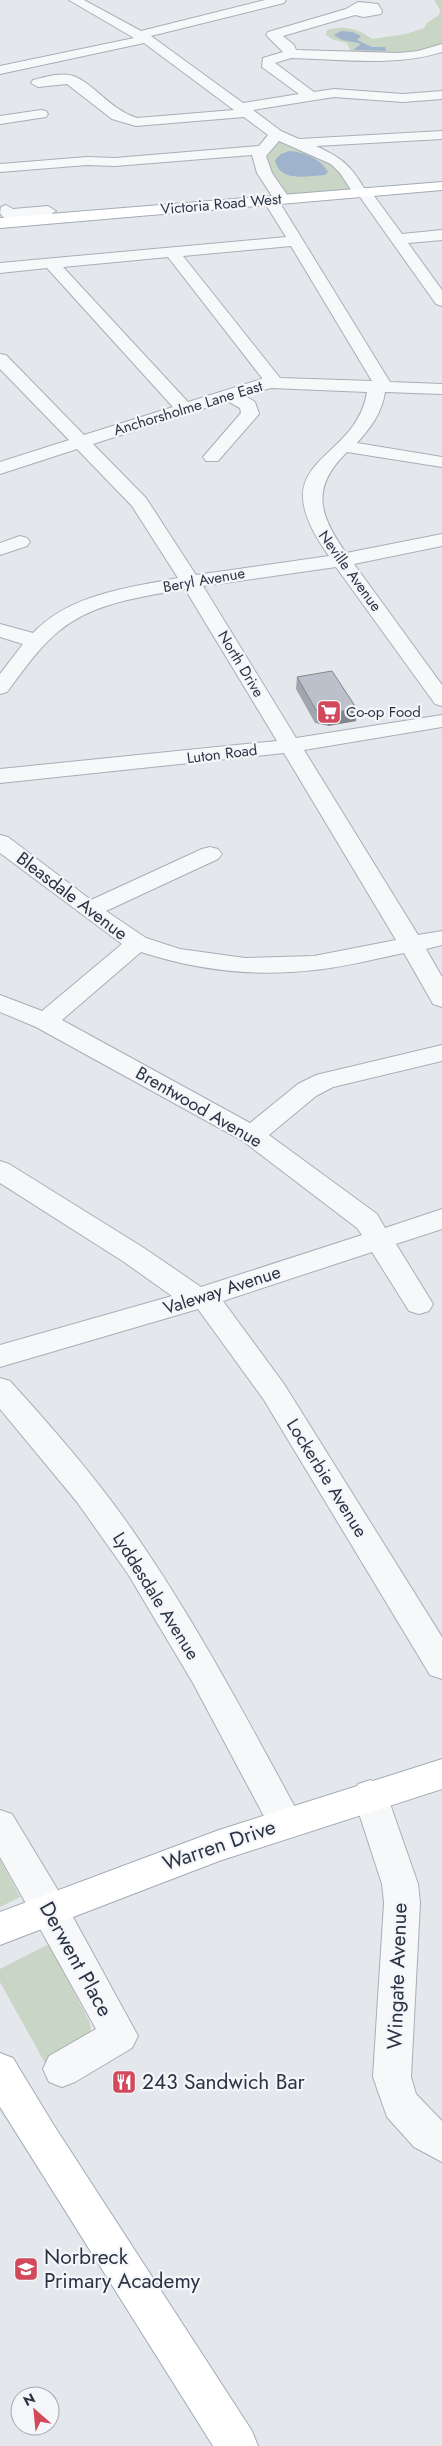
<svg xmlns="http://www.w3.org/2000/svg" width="442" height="2446" viewBox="0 0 442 2446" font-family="Jost,sans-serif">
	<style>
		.green { fill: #c9d6c5 }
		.water { fill: #9fb4cc }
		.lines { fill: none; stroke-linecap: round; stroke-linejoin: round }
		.minor-casing { stroke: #a9aeb7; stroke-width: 2 }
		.major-casing { stroke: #a3abb8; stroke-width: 2 }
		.minor { fill: #f7f8fa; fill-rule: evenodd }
		.major { fill: #fff; fill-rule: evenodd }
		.wall { fill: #a1a5ae }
		.shaded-wall { fill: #83868d }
		.building { fill: #bbc0ca; stroke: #83868d }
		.labels { text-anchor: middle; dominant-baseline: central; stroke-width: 4.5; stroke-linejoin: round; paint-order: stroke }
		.far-street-label { font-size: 15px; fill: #2b3445; stroke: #f4f6f9 }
		.far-poi-label { font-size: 15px; fill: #2b3445; stroke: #f4f6f9; text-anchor: start }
		.street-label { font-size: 18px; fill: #2b3445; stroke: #f4f6f9 }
		.near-street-label { font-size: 21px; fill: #2b3445; stroke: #f4f6f9 }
		.near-poi-label { font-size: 21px; fill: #2b3445; stroke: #f4f6f9; text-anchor: start }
	</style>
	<rect width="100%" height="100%" fill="#e4e7ec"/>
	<path class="green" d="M434 0H442V48L432 52 352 55 347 43 334 40 326 35 327 30C342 25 360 29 372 39L406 34 424 28 427 23 439 15 440 10Z
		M278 139 331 162 354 190 284 196 275 181 265 152Z
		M0 1859 20 1897 0 1907Z
		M49 1944 90 2023 91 2032 45 2063 0 1982V1969Z"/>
	<path class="water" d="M341 31 353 32 361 36 357 40 372 47H385L386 51 355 50 354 49 360 45 359 43 342 40 334 35Z
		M289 151C304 152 320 158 328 172L325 175C306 176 280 183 275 160L281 154Z"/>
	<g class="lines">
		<defs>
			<path id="minor" d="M69 0H84L141 31 265 0H286L284 3 151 36 243 103 299 94 262 67 263 58 283 52 266 35 268 32 346 9 358 2 378 4 382 11 381 14 364 17 355 15 283 36 294 45 296 50 399 53 418 51 442 44V52C394 67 341 59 291 58L275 63 314 92 334 89 403 94 442 91V99L403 102 334 97 253 110 281 131 299 139 442 131V139L316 146C341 158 349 163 364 188L369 189 402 234 442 230V240L408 243 442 290V306L436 304 360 197 355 196 340 173 331 164 279 141 266 156 272 173 290 199 287 202 280 203 390 382 442 384V394L385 392C382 413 371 427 357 443L442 457V467L347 452C310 488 319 515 346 553L442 534V546L354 564 442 685V706L435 704 336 567 203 586 296 738 442 715V727L304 750 418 935 442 931V945L426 949 442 977V1007L433 1004 404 953C374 959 344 967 314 970 256 977 196 970 141 952L62 1020 250 1123 298 1084 316 1075 442 1045V1061L333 1087 316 1096 269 1135 377 1214 385 1228 442 1209V1229L396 1244 433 1304 429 1311 419 1314 409 1311 372 1252 223 1301 284 1384 442 1637V1679L430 1675 264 1400 198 1309 0 1367V1345L172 1296 124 1262 0 1183V1161L9 1164 144 1248 201 1287 362 1235 357 1228 243 1141 36 1027 0 1012V995L42 1011 122 944 0 853V835L8 837 91 900 202 849 210 847 218 849 222 854 218 859 106 911 146 938 180 949 245 958 314 956 396 940 284 753 0 783V769L277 741 185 589C142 597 94 602 59 631 38 648 23 671 7 692L0 694V674L23 644 0 637V624L33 633C70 594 127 588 178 578L132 506 77 449 0 474V462L69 440 0 369V354L6 355 84 435 173 407 47 268 0 273V263L286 237 263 200 266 197 272 196 257 173 252 155 115 166 87 165 0 172V164L87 157 115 158 259 146 268 135 244 117 136 126 112 119 67 84 38 87 31 83 33 80C45 77 63 71 76 77 98 88 110 109 137 118L234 110 144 43 0 74V66L134 38ZM291 246 372 381 280 378 183 256ZM168 257 262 378V379L188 402 63 267ZM271 388 367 392C356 465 257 456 329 556L196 575 146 498 93 444 227 401 240 408 241 413 203 457 206 461H218L259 414 255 402 244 395Z
				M41 110 46 111 48 114 46 117 0 124V116Z
				M6 205 13 209 48 206 56 211 48 216 8 219 3 217 0 213 1 207Z
				M20 536 27 538 30 542 27 546 0 555V543Z
				M0 1378 10 1381C51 1426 91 1472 126 1521 191 1613 244 1713 297 1811L302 1822 297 1833 285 1837 273 1833 193 1683 128 1574 77 1502 0 1409Z
				M370 1780 382 1784 387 1795 418 1884 420 1903 411 2077 416 2094 442 2121V2162L414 2147 387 2117 373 2077 384 1903 382 1884 353 1795 358 1784Z
				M0 1810 12 1814 62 1897 138 2036 132 2048 75 2082 62 2087 49 2082 43 2069 49 2056 96 2029 0 1857Z"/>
			<path id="major" d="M442 182V190L0 228V218Z
				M442 1759V1789L219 1861 0 1945V1912L219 1830Z
				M0 2053 13 2058 53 2124 252 2431 258 2446H213L0 2107Z"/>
		</defs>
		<use href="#minor" class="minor-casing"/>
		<use href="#major" class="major-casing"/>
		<use href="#minor" class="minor"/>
		<use href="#major" class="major"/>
	</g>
	<path class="wall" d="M297 677 356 721 328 726 315 723 296 689Z"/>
	<path class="shaded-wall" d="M357 709 356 721 328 726V713Z"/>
	<path class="building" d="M332 671 357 709 328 713 316 710 297 677Z"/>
	<defs>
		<symbol id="supermarket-square" viewBox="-11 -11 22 22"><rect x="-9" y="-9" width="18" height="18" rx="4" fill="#d1495b" stroke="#f4f6f9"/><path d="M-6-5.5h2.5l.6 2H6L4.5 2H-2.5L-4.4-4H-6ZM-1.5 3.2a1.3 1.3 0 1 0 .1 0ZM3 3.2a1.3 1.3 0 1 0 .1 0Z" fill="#fff"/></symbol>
		<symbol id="restaurant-square" viewBox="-11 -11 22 22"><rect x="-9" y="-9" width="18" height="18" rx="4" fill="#d1495b" stroke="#f4f6f9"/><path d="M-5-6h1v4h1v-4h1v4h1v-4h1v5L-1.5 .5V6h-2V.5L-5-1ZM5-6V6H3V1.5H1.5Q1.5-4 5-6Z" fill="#fff"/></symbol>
		<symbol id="school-square" viewBox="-11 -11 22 22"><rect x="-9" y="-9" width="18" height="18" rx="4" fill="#d1495b" stroke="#f4f6f9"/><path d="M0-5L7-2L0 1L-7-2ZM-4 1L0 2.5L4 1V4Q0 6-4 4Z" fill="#fff"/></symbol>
	</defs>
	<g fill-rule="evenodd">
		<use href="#supermarket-square" x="315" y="698" width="28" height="28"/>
		<use href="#restaurant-square" x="110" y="2068" width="28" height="28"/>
		<use href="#school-square" x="12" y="2255" width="28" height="28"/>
	</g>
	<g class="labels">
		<g class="far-street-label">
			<text transform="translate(221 204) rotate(-5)">Victoria Road West</text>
			<text transform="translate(188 408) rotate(-17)">Anchorsholme Lane East</text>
			<text transform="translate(350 571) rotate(54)">Neville Avenue</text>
			<text transform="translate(204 580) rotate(-10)">Beryl Avenue</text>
			<text transform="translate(241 664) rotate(59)">North Drive</text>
			<text transform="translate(222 754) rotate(-7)">Luton Road</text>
		</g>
		<g class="far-poi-label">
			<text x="346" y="712">Co-op Food</text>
		</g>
		<g class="street-label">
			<text transform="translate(72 896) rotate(37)">Bleasdale Avenue</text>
			<text transform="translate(199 1107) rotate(30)">Brentwood Avenue</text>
			<text transform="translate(222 1290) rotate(-18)">Valeway Avenue</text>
			<text transform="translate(327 1478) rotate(58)">Lockerbie Avenue</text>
			<text transform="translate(156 1596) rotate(58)">Lyddesdale Avenue</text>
		</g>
		<g class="near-street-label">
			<text transform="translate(219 1845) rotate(-19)">Warren Drive</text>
			<text transform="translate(76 1959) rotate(61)">Derwent Place</text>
			<text transform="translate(397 1976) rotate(-88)">Wingate Avenue</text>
		</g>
		<g class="near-poi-label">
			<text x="142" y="2082">243 Sandwich Bar</text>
			<text x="44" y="2257">Norbreck<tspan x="44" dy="24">Primary Academy</tspan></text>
		</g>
	</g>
	<g transform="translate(35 2411) rotate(333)"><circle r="24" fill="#f4f6f9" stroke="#a4a8b1"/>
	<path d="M0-4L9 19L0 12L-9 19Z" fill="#d1495b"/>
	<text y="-8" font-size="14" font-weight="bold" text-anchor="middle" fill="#2b3445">N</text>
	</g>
</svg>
